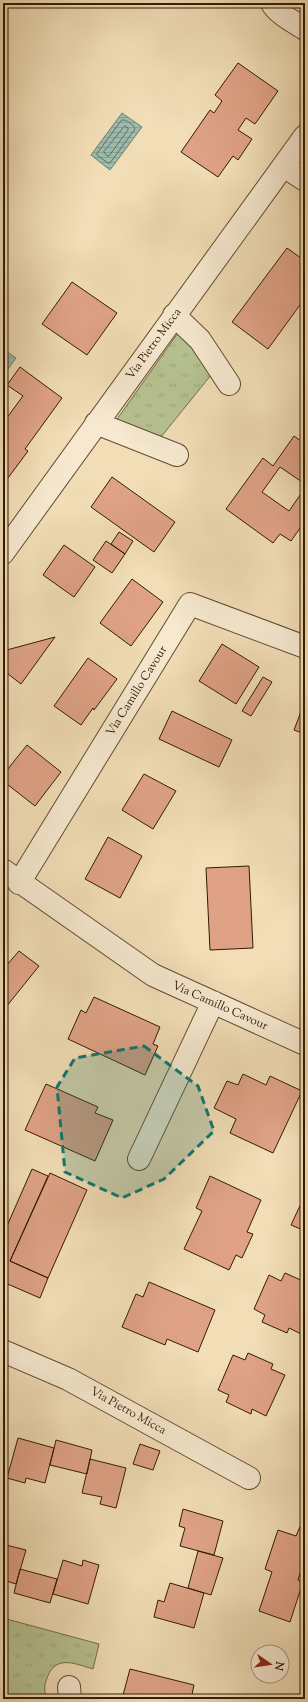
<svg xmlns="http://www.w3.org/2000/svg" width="308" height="1702" viewBox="0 0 308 1702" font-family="'Sorts Mill Goudy',serif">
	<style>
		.grass { fill: url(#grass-tufts); stroke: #756e4a }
		.water { fill: url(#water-rules); stroke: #727c6a }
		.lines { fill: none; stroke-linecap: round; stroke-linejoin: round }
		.shore { stroke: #686c59; stroke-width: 1 }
		.building { fill: #dfa286; stroke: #341b03 }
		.minor-casing { stroke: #634c30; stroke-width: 24 }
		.minor { stroke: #f6e9d0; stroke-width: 22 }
		.marked { fill: #0f766e; fill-opacity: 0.2; stroke: #0f766e; stroke-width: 3; stroke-dasharray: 8 5; stroke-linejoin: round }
		.labels { text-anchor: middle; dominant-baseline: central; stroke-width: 3; stroke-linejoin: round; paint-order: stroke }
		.street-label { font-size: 12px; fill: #341b03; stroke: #f6e9d0 }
	</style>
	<defs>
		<pattern id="grass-tufts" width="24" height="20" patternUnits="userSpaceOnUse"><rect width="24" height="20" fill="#b6c291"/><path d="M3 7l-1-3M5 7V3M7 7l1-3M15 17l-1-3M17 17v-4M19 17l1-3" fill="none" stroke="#9da67b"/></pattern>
		<pattern id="water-rules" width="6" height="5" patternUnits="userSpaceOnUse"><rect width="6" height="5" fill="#9bbcaf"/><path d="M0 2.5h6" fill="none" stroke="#86a195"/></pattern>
	</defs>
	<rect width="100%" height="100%" fill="#f1ddb6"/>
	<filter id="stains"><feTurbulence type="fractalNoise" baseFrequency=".005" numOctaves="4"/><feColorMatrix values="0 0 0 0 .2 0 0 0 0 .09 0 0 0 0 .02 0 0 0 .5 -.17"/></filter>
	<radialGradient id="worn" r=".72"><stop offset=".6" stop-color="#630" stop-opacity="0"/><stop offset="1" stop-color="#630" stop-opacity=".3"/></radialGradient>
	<path class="grass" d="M178 333 210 366 211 375 161 437 115 422Z
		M3 1618 99 1644 93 1669C73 1663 54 1654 46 1681 44 1687 44 1694 48 1699H3Z"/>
	<path class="water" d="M122 113 142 127 110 170 91 155Z
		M3 349 16 358 3 376Z"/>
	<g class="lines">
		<path class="shore" d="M122 120C126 119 134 125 135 129L110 163H108L98 156 97 154Z
			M125 126 128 128V130L109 156H107L104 152Z"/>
	</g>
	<path class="building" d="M238 63 278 91 255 124 246 118 238 130 252 139 238 160 233 156 218 177 181 152 210 110 214 113 222 101 215 95Z
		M287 248 305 261V298L268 349 232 322Z
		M72 282 117 313 87 355 42 324Z
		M20 367 62 398 25 449 28 451 8 478 3 474V417L6 419 23 396 7 385Z
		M294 436 305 444V484L280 467 262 492 289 511 305 488V521L291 541 280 534 273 543 226 509 263 458 273 466Z
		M112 477 175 522 154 552 91 507Z
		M119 532 133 541 125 554 111 544Z
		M106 541 125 554 112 573 93 560Z
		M64 545 95 567 74 597 43 575Z
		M132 579 163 602 131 646 100 623Z
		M55 637 21 684 3 670V651Z
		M222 644 259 667 236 704 199 681Z
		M88 658 117 679 94 710 93 708 81 725 54 706Z
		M263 677 272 682 251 716 242 711Z
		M305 701V734L294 730Z
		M172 711 232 740 219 767 159 739Z
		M27 745 61 772 35 806 3 781V775Z
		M144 774 176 791 153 829 122 810Z
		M108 837 142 856 120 898 85 879Z
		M249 866 253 948 210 950 206 868Z
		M303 915H305V959Z
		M19 951 39 966 6 1007 3 1004V963L6 966Z
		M94 997 160 1027 153 1044 158 1046 145 1075 68 1039 81 1010 86 1013Z
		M243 1074 266 1085 270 1076 302 1091 273 1153 230 1133 236 1119 214 1108 227 1081 238 1085Z
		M46 1084 98 1107 95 1113 113 1120 95 1161 25 1130Z
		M32 1169 48 1176 10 1261 48 1278 40 1298 3 1282V1235Z
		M50 1173 87 1190 48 1278 10 1261Z
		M210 1176 261 1200 247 1232 253 1234 242 1258 236 1255 229 1270 184 1249 202 1211 196 1208Z
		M305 1195V1239L300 1237 303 1230 291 1225Z
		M285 1273 305 1282V1331L303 1335 289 1328 287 1333 262 1322 265 1315 254 1309 269 1275 281 1281Z
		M149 1282 215 1310 198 1352 167 1339 165 1345 122 1327 136 1294 143 1297Z
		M248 1353 273 1364 271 1369 285 1375 266 1416 252 1409 251 1414 226 1402 229 1395 218 1390 233 1355 245 1360Z
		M18 1438 54 1448 45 1483 26 1478 25 1483 7 1478Z
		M56 1440 92 1450 87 1474 50 1465Z
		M140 1444 160 1451 153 1470 133 1464Z
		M90 1459 126 1468 116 1508 100 1504 102 1497 82 1493Z
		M183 1509 223 1521 214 1555 180 1546 185 1528 179 1526Z
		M302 1522 305 1523V1557L298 1580 303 1582 290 1622 259 1611 272 1572 265 1569 278 1530 296 1536Z
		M3 1538 8 1539 6 1545 26 1550 16 1584 3 1580Z
		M198 1551 223 1558 211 1595 188 1588Z
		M63 1560 82 1566 83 1560 99 1565 88 1604 53 1594Z
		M20 1569 57 1579 50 1603 14 1593Z
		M170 1583 204 1593 194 1628 154 1617 158 1600 164 1602Z
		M130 1669 194 1685 191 1699H122Z"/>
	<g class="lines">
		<defs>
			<path id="minor" d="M272 3C275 12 297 24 305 29
				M284 166 305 180
				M174 315 200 340 229 384
				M96 423 177 455
				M3 553 305 136
				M3 870 153 975 305 1044
				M19 883 190 604 305 647
				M139 1159 213 1002
				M3 1351 68 1379 249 1478
				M69 1687 70 1699"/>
		</defs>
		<use href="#minor" class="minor-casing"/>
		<use href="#minor" class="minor"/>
	</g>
	<path class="marked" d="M144 1046 198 1086 214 1131 164 1179 122 1198 65 1172 57 1087 75 1058Z"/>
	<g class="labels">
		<g class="street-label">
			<text transform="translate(154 344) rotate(-54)">Via Pietro Micca</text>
			<text transform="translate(137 691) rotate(-58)">Via Camillo Cavour</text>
			<text transform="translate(220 1006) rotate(24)">Via Camillo Cavour</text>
			<text transform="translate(128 1411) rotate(29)">Via Pietro Micca</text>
		</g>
	</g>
	<rect width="308" height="1702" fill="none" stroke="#f1ddb6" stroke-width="16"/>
	<rect x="4" y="4" width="300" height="1694" fill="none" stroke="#341b03" stroke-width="2"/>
	<rect x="8" y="8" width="292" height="1686" fill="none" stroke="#341b03"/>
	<g transform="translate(270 1664) rotate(103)"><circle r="19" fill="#f6e9d0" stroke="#a8977e"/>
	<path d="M0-3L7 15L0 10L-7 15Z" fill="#8f2418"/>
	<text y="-6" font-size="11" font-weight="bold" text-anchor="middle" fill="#341b03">N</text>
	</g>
	<rect width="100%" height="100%" filter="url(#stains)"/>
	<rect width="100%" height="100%" fill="url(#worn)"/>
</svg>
